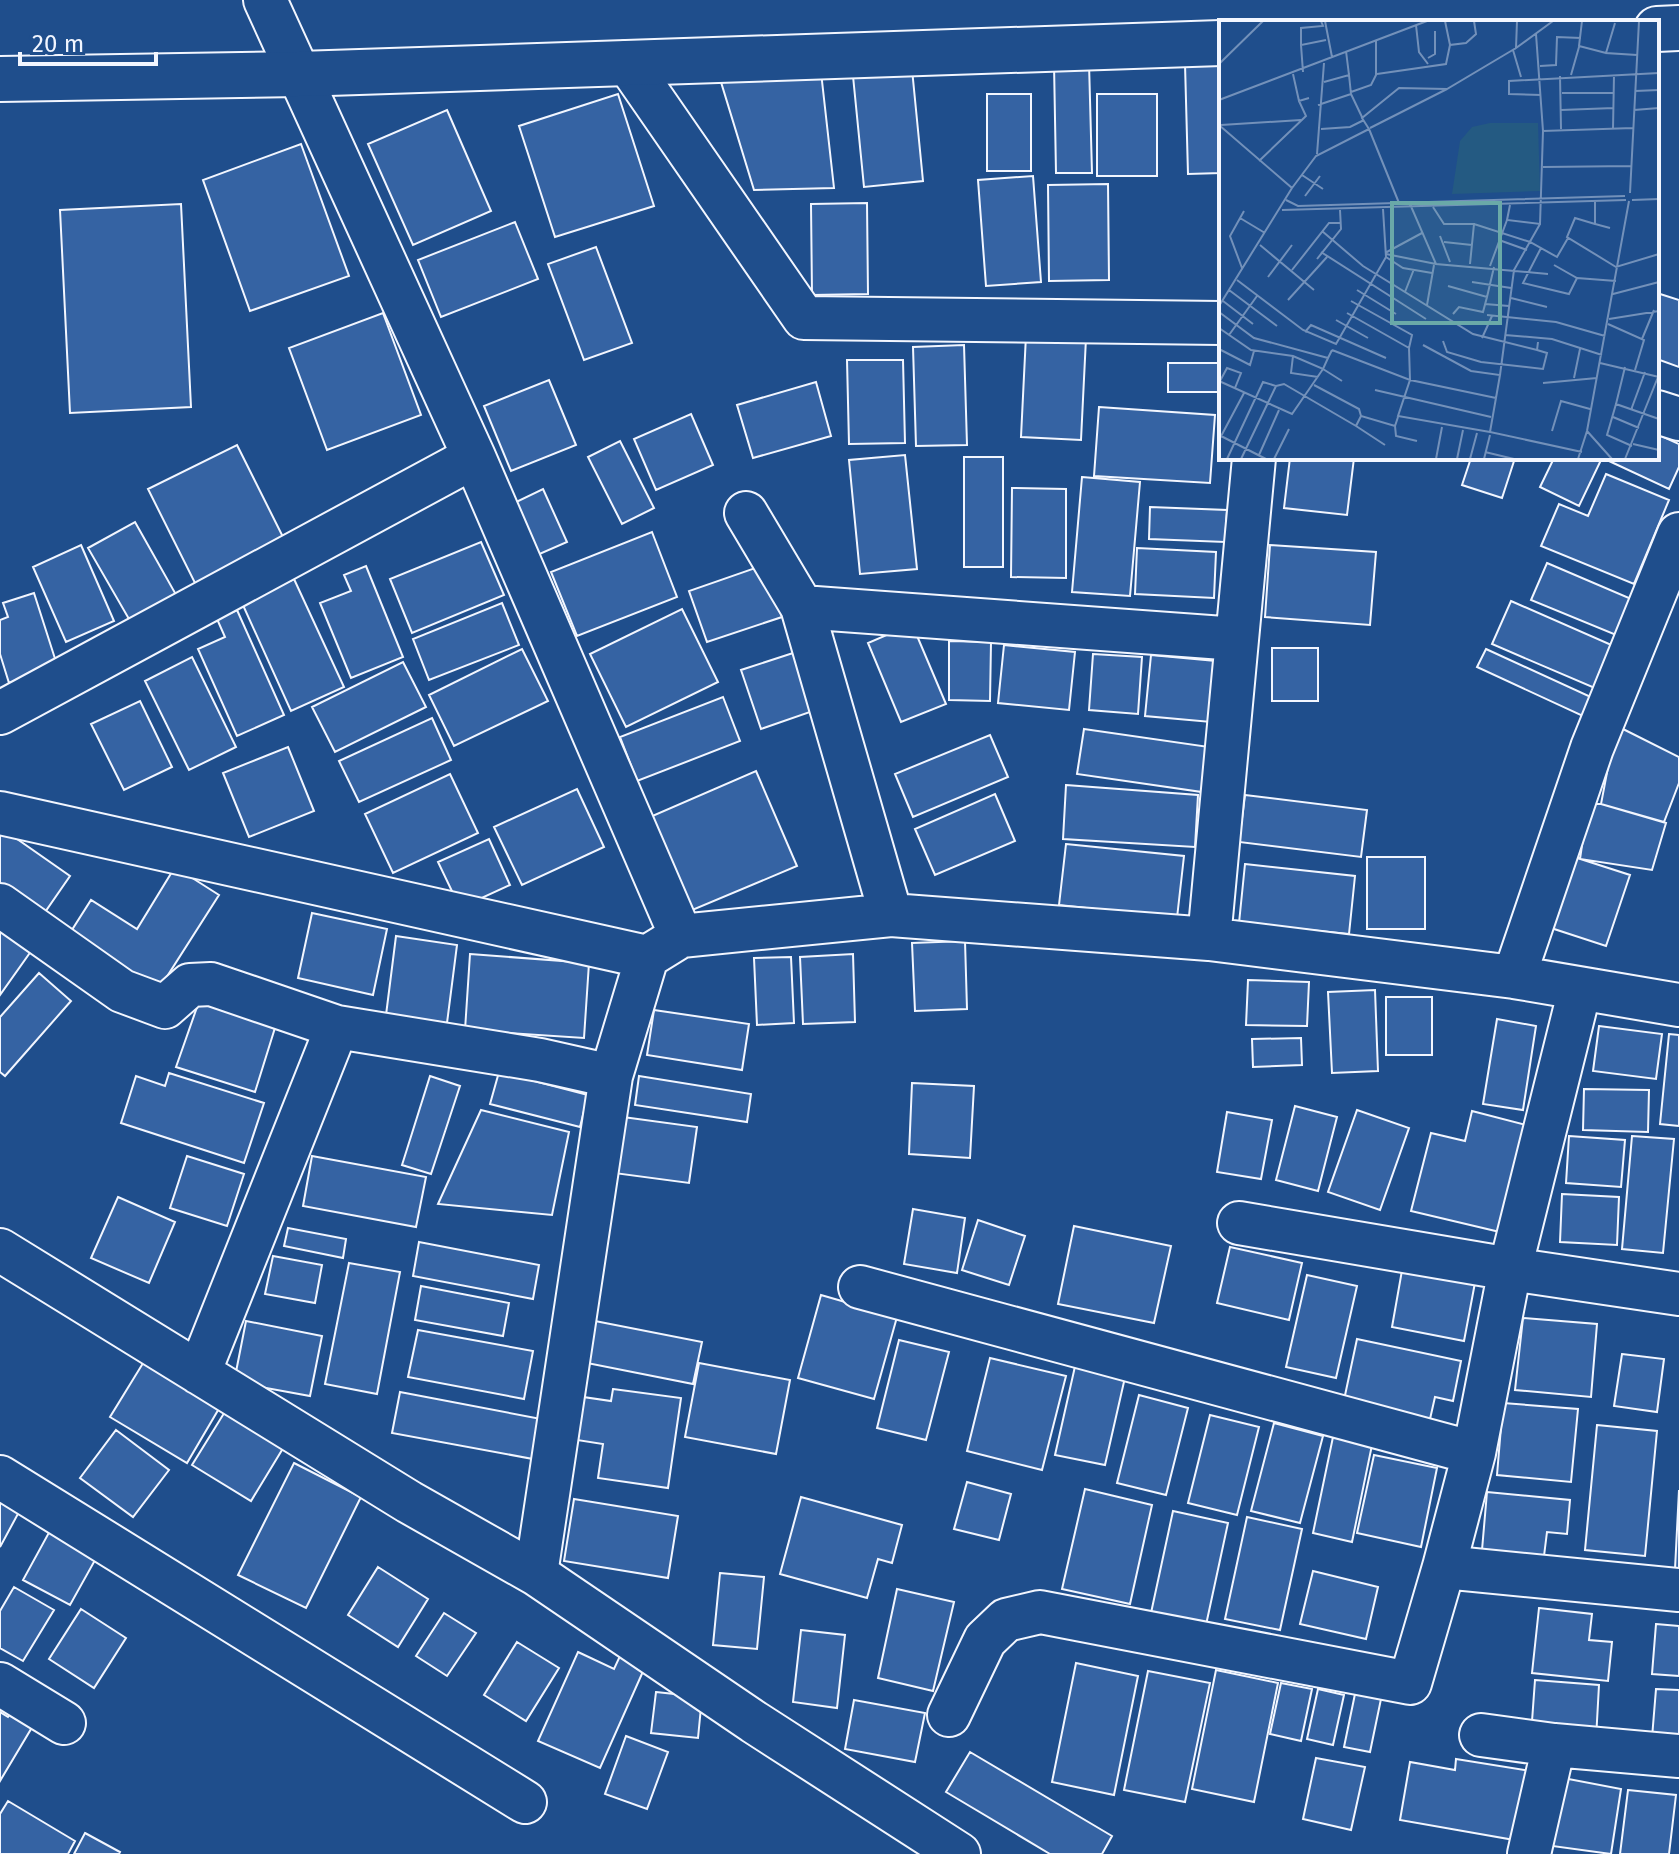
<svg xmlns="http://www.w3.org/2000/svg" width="1679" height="1854" viewBox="0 0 1679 1854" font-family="'Fira Sans',sans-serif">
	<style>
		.building { fill: #3563a3; stroke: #f2f6ff; stroke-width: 2 }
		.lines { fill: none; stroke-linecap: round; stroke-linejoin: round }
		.street-casing { stroke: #f2f6ff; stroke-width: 46 }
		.primary-casing { stroke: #f2f6ff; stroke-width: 48 }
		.street { stroke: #1f4e8c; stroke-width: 42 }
		.primary { stroke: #1f4e8c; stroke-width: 44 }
		.inset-road { fill: none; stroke: #7391ba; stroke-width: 2 }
		.view { fill: #6aa9a8; fill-opacity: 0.15; stroke: #6aa9a8; stroke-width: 4 }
		.inset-edge { fill: none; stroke: #f2f6ff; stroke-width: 4 }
	</style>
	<rect width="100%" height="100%" fill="#1f4e8c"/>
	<path class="building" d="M1089 63 1092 173H1056L1054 64Z
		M1185 64H1221V173L1188 174Z
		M912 69 923 181 864 187 853 76Z
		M821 72 834 188 754 190 721 82Z
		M618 94 654 206 555 237 519 126Z
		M987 94H1031V171H987Z
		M1097 94H1157V176H1097Z
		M447 110 491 211 413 245 368 144Z
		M301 144 349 276 250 311 203 180Z
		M1033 176 1041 282 986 286 978 180Z
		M1108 184 1109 280 1049 281 1048 185Z
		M867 203 868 294 812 295 811 204Z
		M181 204 191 407 70 413 60 210Z
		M515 222 538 279 441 317 418 260Z
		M596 247 632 343 584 360 548 264Z
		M1657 293 1679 300V367L1657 359Z
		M383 313 421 415 327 450 289 348Z
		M1026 335 1086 338 1081 440 1021 437Z
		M964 345 967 445 916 446 913 347Z
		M847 360H903L905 443 849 444Z
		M1168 363H1221V392H1168Z
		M549 380 576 445 511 471 484 406Z
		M816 382 831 436 753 458 737 405Z
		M1099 407 1215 415 1210 483 1094 476Z
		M691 414 713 465 656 490 634 439Z
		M1657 434 1679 444V467L1669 489 1609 461 1611 458H1657Z
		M620 441 654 508 622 524 588 457Z
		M237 445 286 543 197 587 148 489Z
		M905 455 917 569 860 574 849 460Z
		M964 457H1003V567H964Z
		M1290 458H1354L1347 515 1284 508Z
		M1471 458H1515L1502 498 1462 485Z
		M1554 458H1602L1579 506 1540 487Z
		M1606 474 1669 500 1634 584 1541 546 1559 504 1588 516Z
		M1082 477 1140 482 1130 596 1072 592Z
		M1012 488 1066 489V578L1011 577Z
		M543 489 567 542 535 556 512 504Z
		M1150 507 1227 510 1225 542 1149 539Z
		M135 522 179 600 133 626 88 548Z
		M652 532 677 597 577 636 551 572Z
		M481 542 504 595 412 633 390 579Z
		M81 545 114 621 66 642 33 567Z
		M1270 545 1376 552 1370 625 1265 617Z
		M1137 548 1216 552 1214 598 1135 594Z
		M1547 563 1636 601 1621 637 1531 600Z
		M764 565 782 617 707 642 689 591Z
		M366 566 403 657 351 678 320 603 351 591 344 575Z
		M294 579 344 687 291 711 242 603Z
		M34 593 58 668 9 683 0 654V620L8 617 3 603Z
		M1511 601 1616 647 1597 689 1492 644Z
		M502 603 519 645 429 680 413 639Z
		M682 609 718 682 626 727 590 654Z
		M237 610 284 715 237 736 198 649 225 637 217 619Z
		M912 624 946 704 901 722 868 643Z
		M949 641 991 642 990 701 949 700Z
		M1004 645 1075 652 1069 710 998 703Z
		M1272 648H1318V701H1272Z
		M522 649 548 701 454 746 429 695Z
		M1486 649 1593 698 1585 717 1477 667Z
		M793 653 813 711 761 729 741 670Z
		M1093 654 1142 657 1138 714 1089 710Z
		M1151 655 1216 661 1211 722 1145 716Z
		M192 657 236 747 189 770 145 681Z
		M403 662 426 707 335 752 312 707Z
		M723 697 740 741 637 781 620 737Z
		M140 701 172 767 124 790 91 724Z
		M432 718 451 760 359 802 339 761Z
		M1619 727 1679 757V783L1664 822 1601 804 1609 762Z
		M1084 729 1209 747 1202 792 1077 774Z
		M990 735 1008 777 913 817 895 774Z
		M288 747 314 811 249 837 223 773Z
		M756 771 797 866 690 911 650 817Z
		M450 774 478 833 393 873 365 814Z
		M1066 785 1198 795 1195 847 1063 839Z
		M577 789 604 847 522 885 494 827Z
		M995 794 1015 841 935 875 915 829Z
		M1245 795 1367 810 1361 857 1239 842Z
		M1588 804H1601L1666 823 1652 870 1580 859Z
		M0 827 70 876 43 915 0 884Z
		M489 839 510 885 460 908 438 862Z
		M1066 844 1184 856 1177 918 1059 905Z
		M1568 855 1630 875 1606 946 1545 926Z
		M1367 857H1425V929H1367Z
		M1245 864 1355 876 1349 934 1239 923Z
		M175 867 219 895 159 989 70 933 91 900 137 929Z
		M312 913 387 929 373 995 298 978Z
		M0 923 34 947 0 995Z
		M396 936 457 945 447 1023 386 1015Z
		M965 941 967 1009 915 1011 912 943Z
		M470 954 589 963 584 1038 465 1030Z
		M853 954 855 1022 803 1024 800 957Z
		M791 957 794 1023 757 1025 754 958Z
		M39 973 71 1001 5 1076 0 1072V1017Z
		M1248 980 1309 982 1307 1026 1246 1025Z
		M203 990 279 1015 255 1092 176 1067Z
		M1375 990 1378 1071 1332 1073 1328 992Z
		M1386 997H1432V1055H1386Z
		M654 1010 749 1024 742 1070 647 1055Z
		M1497 1019 1536 1026 1523 1110 1483 1104Z
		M1599 1026 1662 1034 1656 1079 1593 1071Z
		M1669 1034 1679 1035V1126L1660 1124Z
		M1301 1038 1302 1065 1253 1067 1252 1039Z
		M499 1072 588 1095 580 1127 490 1104Z
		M169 1073 264 1103 244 1163 121 1123 136 1076 165 1086Z
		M430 1076 460 1086 431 1174 402 1165Z
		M639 1076 751 1094 747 1122 635 1105Z
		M912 1083 974 1086 970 1158 909 1154Z
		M1584 1089 1649 1090 1648 1132 1583 1130Z
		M1295 1106 1337 1117 1318 1191 1276 1180Z
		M481 1110 569 1132 552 1215 438 1204Z
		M1357 1110 1409 1128 1380 1210 1328 1192Z
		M1472 1111 1530 1126 1504 1233 1411 1211 1431 1133 1465 1141Z
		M1227 1112 1272 1120 1261 1179 1217 1172Z
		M623 1117 697 1127 689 1183 614 1173Z
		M1569 1136 1625 1140 1621 1187 1566 1183Z
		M1632 1136 1674 1139 1663 1253 1622 1249Z
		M187 1156 244 1174 227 1226 170 1208Z
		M312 1156 426 1177 416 1227 303 1206Z
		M1562 1194 1619 1197 1617 1245 1560 1242Z
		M118 1197 175 1222 149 1283 91 1258Z
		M913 1209 965 1218 957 1273 904 1264Z
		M978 1220 1025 1236 1009 1285 962 1270Z
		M1074 1226 1171 1246 1154 1323 1058 1304Z
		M288 1228 346 1239 343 1258 284 1246Z
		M419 1242 539 1265 533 1299 413 1276Z
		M1230 1247 1302 1263 1289 1320 1217 1303Z
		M273 1256 322 1265 315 1303 265 1294Z
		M1404 1259 1477 1272 1464 1341 1392 1327Z
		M349 1263 400 1272 377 1394 325 1384Z
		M1307 1275 1357 1286 1336 1378 1286 1367Z
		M421 1286 509 1303 503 1336 415 1320Z
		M821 1295 897 1317 874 1399 798 1378Z
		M1523 1318 1597 1324 1591 1397 1515 1390Z
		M246 1321 322 1336 310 1396 234 1382Z
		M595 1321 702 1342 693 1384 587 1363Z
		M418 1330 533 1351 524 1399 408 1377Z
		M1357 1339 1461 1361 1453 1401 1435 1397 1430 1419 1344 1400Z
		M899 1340 949 1352 926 1440 877 1428Z
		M1622 1354 1664 1359 1657 1412 1614 1406Z
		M148 1355 224 1400 187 1463 110 1417Z
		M990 1358 1066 1376 1042 1470 967 1451Z
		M1076 1362 1126 1373 1105 1465 1055 1455Z
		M699 1363 790 1380 776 1454 685 1437Z
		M613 1389 681 1398 668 1488 598 1478 603 1444 577 1440 583 1397 611 1401Z
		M400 1392 541 1419 533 1459 392 1433Z
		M1139 1395 1188 1408 1166 1495 1117 1483Z
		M1503 1403 1578 1409 1571 1482 1497 1475Z
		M226 1410 285 1445 251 1501 192 1465Z
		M1210 1415 1259 1427 1237 1515 1188 1503Z
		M1274 1423 1323 1436 1300 1523 1251 1511Z
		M1597 1425 1657 1431 1645 1556 1585 1550Z
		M116 1430 169 1470 133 1517 80 1478Z
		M1333 1437 1372 1445 1352 1542 1313 1533Z
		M1374 1455 1437 1468 1421 1547 1357 1533Z
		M294 1463 361 1497 306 1608 238 1575Z
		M967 1482 1011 1494 999 1540 954 1529Z
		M0 1485 26 1499 0 1547Z
		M1085 1489 1152 1505 1130 1604 1062 1589Z
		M1679 1490V1569H1675Z
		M1487 1492 1570 1500 1567 1534 1547 1532 1544 1556 1482 1550Z
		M801 1497 902 1525 892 1563 878 1559 867 1598 780 1574Z
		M574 1499 678 1516 668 1578 564 1561Z
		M1173 1511 1228 1523 1206 1625 1151 1613Z
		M1247 1517 1302 1529 1280 1630 1225 1619Z
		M52 1527 99 1553 70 1605 23 1580Z
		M378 1567 428 1599 398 1647 348 1615Z
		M1313 1571 1378 1587 1366 1639 1300 1624Z
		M720 1573 764 1577 757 1649 713 1645Z
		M14 1587 54 1610 23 1661 0 1648V1611Z
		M897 1589 954 1602 933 1691 878 1678Z
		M1539 1608 1592 1614 1589 1640 1612 1642 1608 1681 1532 1673Z
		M81 1609 126 1638 94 1688 49 1659Z
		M444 1613 476 1633 447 1676 416 1656Z
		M1656 1624 1679 1626V1676L1652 1674Z
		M801 1630 845 1635 837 1708 793 1702Z
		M517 1642 559 1668 526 1721 484 1695Z
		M578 1652 614 1669 620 1656 645 1667 600 1768 538 1741Z
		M1076 1663 1138 1676 1114 1795 1052 1782Z
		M1216 1670 1278 1683 1254 1802 1192 1789Z
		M1148 1671 1210 1683 1185 1802 1124 1790Z
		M1535 1680 1599 1685 1596 1739 1531 1735Z
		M1281 1683 1312 1689 1301 1741 1270 1734Z
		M1318 1689 1344 1695 1333 1745 1307 1739Z
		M1656 1689 1679 1690V1752L1651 1750Z
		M656 1692 702 1697 698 1738 651 1733Z
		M1355 1694 1381 1699 1370 1752 1344 1747Z
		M854 1700 925 1713 915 1762 845 1749Z
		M12 1711 34 1724 0 1781V1712L8 1717Z
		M626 1736 668 1752 647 1809 605 1794Z
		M970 1752 1112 1836 1102 1854H1050L946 1792Z
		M1316 1758 1365 1767 1351 1830 1303 1819Z
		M1456 1759 1531 1771 1520 1841 1400 1820 1410 1762 1455 1770Z
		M1558 1777 1621 1789 1611 1854 1545 1845Z
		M1628 1790 1676 1795 1669 1854H1620Z
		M8 1801 75 1841 68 1854H0V1814Z
		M85 1833 120 1852 119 1854H74Z"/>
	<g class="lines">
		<defs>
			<path id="street" d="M265 0 474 457 681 936 891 915 1209 939 1514 977 1679 1005
				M627 62 804 318 1221 323
				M1657 412 1679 419
				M746 513 802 607 891 915
				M802 607 1237 639
				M0 713 474 457
				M0 813 647 957 681 936
				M0 905 122 991 165 1007 190 985 211 984 337 1027 540 1060 611 1076
				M1209 939 1254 458
				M1514 977 1592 748 1679 534
				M1239 1223 1510 1269 1679 1294
				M0 1250 409 1502 536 1574 754 1722 959 1854
				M860 1287 1474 1453 1510 1269 1580 989
				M199 1373 337 1027
				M0 1477 525 1802
				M1444 1567 1679 1590
				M536 1574 611 1076 647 957
				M0 1684 64 1723
				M949 1715 985 1640 1006 1620 1040 1612 1410 1683 1444 1567 1474 1453
				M1481 1735 1554 1745 1679 1756
				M1529 1854 1554 1745"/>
			<path id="primary" d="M1657 29 1679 28
				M0 79 299 74 1221 43"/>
		</defs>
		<use href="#street" class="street-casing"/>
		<use href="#primary" class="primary-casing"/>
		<use href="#street" class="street"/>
		<use href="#primary" class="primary"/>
	</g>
	<g transform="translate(1219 20)">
		<rect width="440" height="440" fill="#1f4e8c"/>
		<path d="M271 103H319L321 171 233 174 241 121 253 107Z" fill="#245a82"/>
		<path class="inset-road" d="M106 1 113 37M226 1 231 25M298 1 297 28 334 1M363 1 360 26 387 33M396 3 387 33 418 35M197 5 200 32 209 44M317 14 324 111 414 108M82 25V8L104 6 102 1M294 30 302 57M127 31 130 55M209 38 216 34V11M0 44 44 1M321 46 337 45 338 17 362 18M84 52 82 25 107 20M74 54 80 81 90 78M158 54 227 44 231 25 247 23 257 14 255 1M352 55 360 27M341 56 342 109M416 71 440 70M132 72 152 65 157 55V21M343 73H395M132 74 143 97M322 75 290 74V61L440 53M0 80 208 1M99 85 132 74 130 55 105 62M342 90 395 88M415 90 440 88M0 105 73 168 0 286M2 105 82 100M151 108 228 69M102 109 131 107 145 100M150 109 180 183M394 109 395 55M98 134 105 43M40 141 87 96 80 81M324 147 412 146M83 155 104 169M73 168 97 136 150 109 143 98 180 68 228 69 297 28M411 173 420 1M86 176 101 156M67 180 79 186 406 176M413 180 440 179M376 182V204L391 208M191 184 217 244 329 254M291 185 288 200 321 204 324 111M214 187 225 204H255L251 244M63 190 407 180M21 198 46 213M255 204 311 222 338 237 349 218M376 204 356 198 348 217 397 247 440 234M103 211 144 246 254 314 318 330 319 322M221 216 231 242M280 220 308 230M225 222 253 225M41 225 95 270M322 228 304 263 350 274 358 258M102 232 207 299M166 233 203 213M167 234 217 244M167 237 184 248 213 253M98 239 122 209 121 190M335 245 358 258 397 261M271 246 288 200M23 248 11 216 25 191M73 250 110 203H122M49 257 73 225M18 260 84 310 117 324 167 237 164 189M253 262 292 268M229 266 268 277 275 247M10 270 58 306M138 270 177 294M186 272 195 249M394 274 440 262M292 278 328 287M69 280 108 237M4 281 34 304M132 281 193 315 190 328M266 284 290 286M208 285 215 245M0 292 35 318 109 338 113 330M234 294 240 287 264 292 268 277M268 295 337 302 386 316M390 299 440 291M117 300 149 318M389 304 425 320 416 350M0 308 32 330 74 336 104 349 109 338M86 312 92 305 167 338M10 315 38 276M286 315 333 319 383 335M263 318 273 296M423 319 435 290M224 321 228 332 262 342 324 349 328 333 318 330M204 325 252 351 281 355 271 412 363 432M0 329 31 345 35 331M113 330 191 360 190 328 128 293M74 336 72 353 99 357M381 343 440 357M406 347 397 384 440 399M281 355 295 250 321 204M355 358 361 329M0 361 73 394 104 349 123 361M1 361 8 348 22 353 16 368M324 363 378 358M95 365 140 389 142 396 176 406 179 397M57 366 65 364 137 406M156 370 272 397M397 384 388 415 413 426M412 390 426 352M142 396 137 406 166 425M394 397 420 408M176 406 177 416 198 421M333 411 342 381 371 389M368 411 393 439M271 412 179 396 191 360 277 378M2 416 47 439M0 420 25 373M414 424 440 430M266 432 295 439M40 435 60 390M8 439 44 362 57 366 22 439M55 439 70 409M217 439 223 407M238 439 244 410M251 439 258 413M265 439 271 415M359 439 368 411 410 181M406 439 439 357"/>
		<path class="view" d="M173 183H281V303H173Z"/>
		<rect width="440" height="440" class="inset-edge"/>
	</g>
	<path d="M20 52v12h136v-12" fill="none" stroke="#f2f6ff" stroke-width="4"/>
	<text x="32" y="52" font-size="24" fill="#f2f6ff" stroke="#1f4e8c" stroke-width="6" paint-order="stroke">20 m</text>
</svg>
